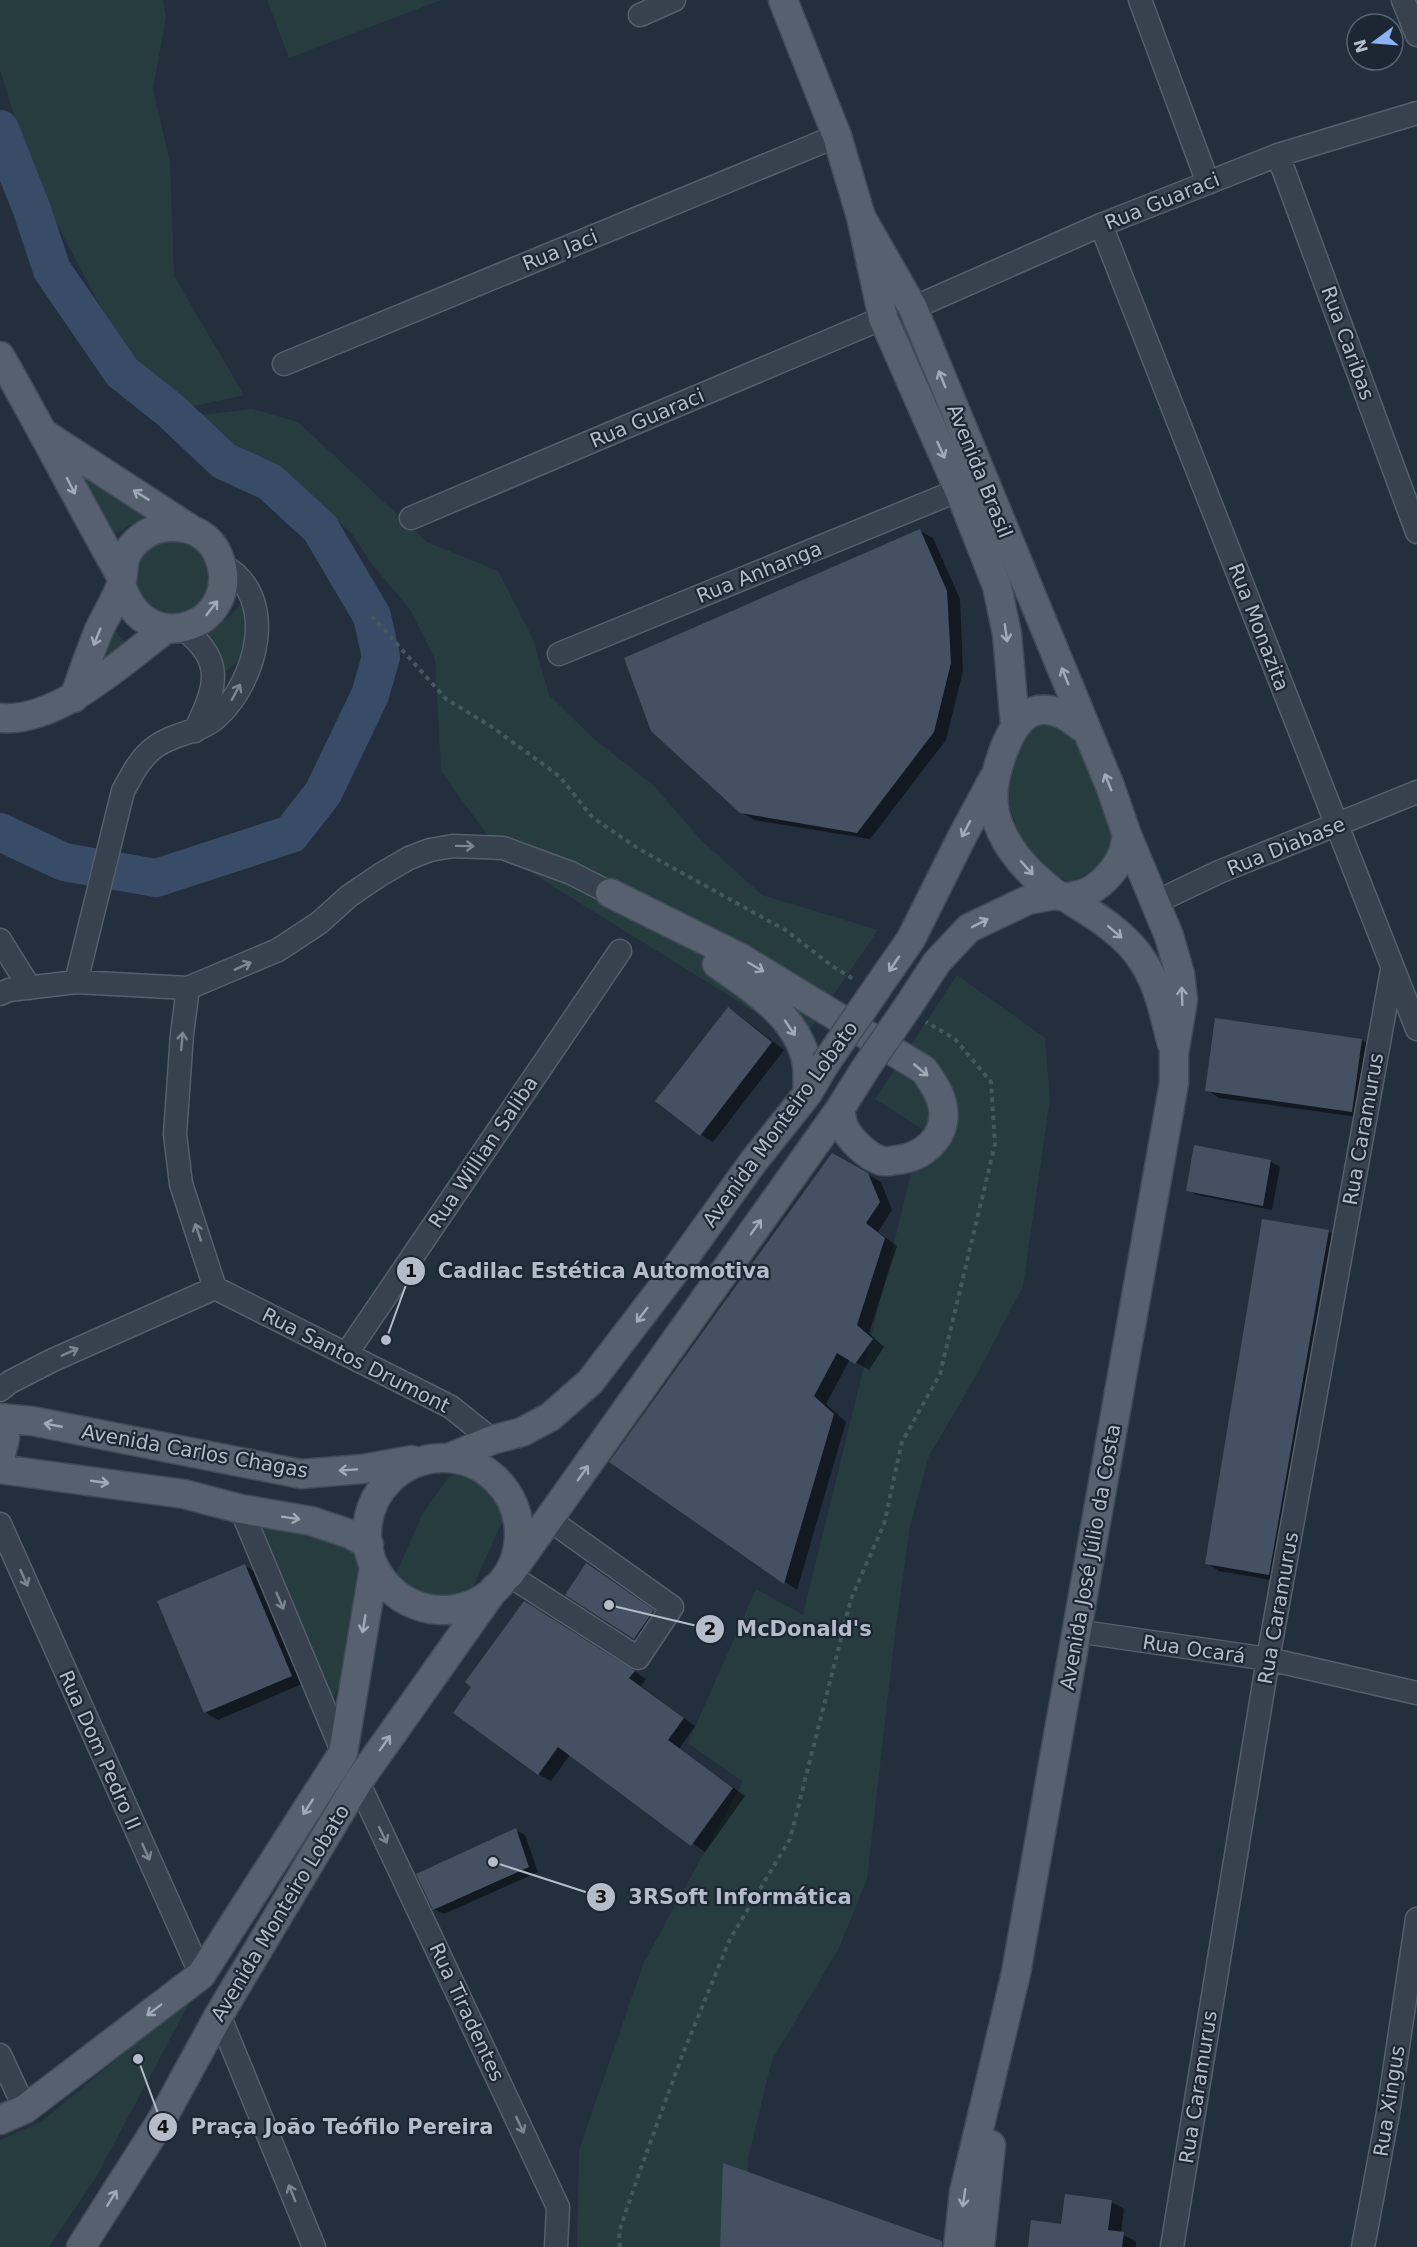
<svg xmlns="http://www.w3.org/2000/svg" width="1417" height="2247" viewBox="0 0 1417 2247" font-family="'DejaVu Sans',sans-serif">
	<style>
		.green { fill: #263c3f }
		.shadow { fill: #0007 }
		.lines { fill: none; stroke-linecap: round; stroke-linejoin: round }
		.river { stroke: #394c67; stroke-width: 38 }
		.building { fill: #455162 }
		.minor-casing { stroke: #565f6c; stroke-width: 25 }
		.major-casing { stroke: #414a57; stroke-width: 31 }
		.path { stroke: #44595c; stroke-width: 4; stroke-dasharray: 4.5 4.5; stroke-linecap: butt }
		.minor { stroke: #38414e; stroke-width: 22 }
		.major { stroke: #56606e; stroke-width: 28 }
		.major-bridge-casing { stroke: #414a57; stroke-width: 31; stroke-linecap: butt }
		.major-bridge { stroke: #56606e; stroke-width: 28 }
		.oneway { stroke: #a1aab7 }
		.oneway2 { stroke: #7c8592 }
		.labels { text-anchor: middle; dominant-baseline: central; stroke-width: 4.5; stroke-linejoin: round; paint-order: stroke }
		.street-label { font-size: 20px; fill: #b4bcc9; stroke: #1d2633 }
		.leader { fill: none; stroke: #b4bcc9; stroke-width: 2 }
		.callout-dot { fill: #b4bcc9; stroke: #1d2633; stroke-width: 2 }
		.mark-label { font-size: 18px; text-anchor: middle; font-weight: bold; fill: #111 }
		.callout-label { font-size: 21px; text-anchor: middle; font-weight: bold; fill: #b4bcc9; stroke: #1d2633; stroke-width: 4.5; stroke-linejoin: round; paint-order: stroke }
	</style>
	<rect width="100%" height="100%" fill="#242f3e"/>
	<path class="green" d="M0 0H163L166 17 153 89 170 162 174 276 244 395 190 407 124 350 36 185 0 70Z
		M267 0H441L289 58Z
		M252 409 298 422 427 542 498 571 533 639 549 695 594 739 653 785 702 841 762 895 878 930 800 1044V1040L501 854 441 771 435 659 410 609 371 563 353 535 299 485 211 439 201 415Z
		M73 462 128 497 153 524 130 525 111 537Z
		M178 532 211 557 209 599 173 619 136 600C131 546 127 551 178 532Z
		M243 602 244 636 239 660 225 672 210 641 200 630C221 625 229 617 243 602Z
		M107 622 123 640 131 645 85 677Z
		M1057 719 1076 734 1116 832C1107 858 1095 873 1069 882L1039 865 1023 844 1010 807 1004 774 1025 731 1038 721Z
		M957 975 1045 1038 1050 1099 1023 1286 976 1376 929 1456 910 1526 895 1634 867 1879 839 1948 772 2060 748 2158 747 2247H577L579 2150 644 1962 743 1782 688 1743 756 1589 803 1615 922 1129 875 1099Z
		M465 1469C494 1483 494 1484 506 1513L467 1600C437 1605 427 1599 401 1587L396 1574 423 1513 449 1477Z
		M292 1526 324 1530 359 1554 365 1562 346 1671 330 1704 263 1530Z
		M193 1996 95 2179 49 2247H0V2140L41 2122Z"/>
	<path class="shadow" d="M920 531 933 538 960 599 963 671 946 740 870 839 754 820 741 812Z
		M728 1009 740 1016 784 1050 713 1142 701 1135 657 1101Z
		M1362 1040 1374 1048 1365 1118 1219 1098 1207 1090Z
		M832 1154 881 1182 892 1210 878 1232 897 1246 869 1333 884 1347 869 1370 850 1359 826 1404 846 1422 797 1590 611 1462Z
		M1270 1161 1280 1167 1272 1210 1197 1195 1187 1190Z
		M1328 1231 1341 1239 1282 1582 1219 1571 1207 1563Z
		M245 1566 258 1573 304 1683 218 1720 205 1712Z
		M595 1571 662 1617 644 1644 567 1595Z
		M537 1610 646 1679 641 1686 695 1726 679 1749 745 1796 705 1852 570 1755 551 1781 538 1774Z
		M516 1830 525 1835 538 1872 444 1914 434 1909Z
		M1112 2202 1124 2209 1121 2234 1136 2241V2247H1029L1062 2226Z"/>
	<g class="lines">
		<path class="river" d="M0 129 32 210 52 270 122 372 171 411 224 461 270 482 320 528 372 616 381 657 370 695 323 793 291 834 156 878 64 862 0 832"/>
	</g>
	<path class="building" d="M920 529 947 591 951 663 934 732 857 833 740 813 651 731 624 658Z
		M728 1007 772 1042 700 1136 655 1101Z
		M1215 1018 1362 1039 1352 1112 1205 1091Z
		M1194 1145 1271 1160 1263 1206 1186 1191Z
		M832 1153 868 1173 880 1202 866 1223 885 1238 857 1325 873 1339 855 1364 837 1353 814 1396 834 1414 784 1584 609 1462Z
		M1262 1219 1329 1230 1269 1575 1205 1564Z
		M586 1563 654 1610 634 1639 565 1595Z
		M245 1564 292 1676 204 1713 157 1601Z
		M524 1601 635 1671 629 1678 684 1718 668 1740 733 1788 691 1846 558 1747 538 1775 453 1713 471 1687 465 1682Z
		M516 1828 529 1867 433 1910 416 1874Z
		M723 2163 942 2241V2247H720Z
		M1065 2194 1112 2200 1108 2230 1124 2232 1122 2247H1028L1031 2220 1061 2224Z"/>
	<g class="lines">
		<defs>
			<path id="minor" d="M1140 0 1208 183
				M1403 0 1417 35
				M640 15 674 0
				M1278 155 1417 532
				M1101 225 1417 1029
				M913 308 1101 225 1278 155 1417 113
				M284 364 837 136
				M411 518 883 318
				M183 628C226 663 216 686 195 731
				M559 654 959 490
				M1156 902 1219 872 1417 792
				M0 940 30 988
				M76 982 123 791C132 775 139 759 155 747 173 733 199 733 216 718 257 682 280 595 222 565
				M188 988 182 1034 175 1134 181 1184 215 1288
				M0 994 9 990 76 982 188 988 278 950 319 923 349 896 380 875 409 858 430 850 453 846 503 848 571 873 610 893
				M215 1288 451 1407 492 1440
				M347 1353 620 951
				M0 1390 10 1382 53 1360 215 1288
				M241 1509 343 1753
				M0 1524 201 1975
				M509 1575 638 1658 672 1607 550 1520
				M1076 1631 1268 1659 1417 1693
				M358 1782 558 2207 556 2247
				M219 2015 314 2247
				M0 2055 25 2109
				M1172 2247 1268 1659 1392 970
				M1363 2247 1388 2113 1417 1919"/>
			<path id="major" d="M783 0 837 136 861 217 883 318 959 490 997 586 1007 634 1015 725
				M861 217 913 308 1066 679 1110 786 1127 835 1169 936 1180 974 1183 1000 1174 1054V1083L1016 1973 964 2192 958 2247
				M0 356C42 429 80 504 122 578
				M46 435 189 528
				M74 698C82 675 90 652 99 630 106 615 116 600 121 585 125 571 121 559 132 546 146 530 163 524 184 528 199 530 213 542 218 555 247 623 146 665 121 584
				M0 718C58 723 123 661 167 628
				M1086 730C1078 725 1068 716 1059 713 1026 700 1011 729 1002 755 995 775 991 792 995 813 1001 839 1019 863 1039 880 1057 895 1058 901 1082 894 1098 889 1114 872 1121 857 1125 851 1125 842 1127 835
				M610 893 741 958 924 1070C932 1081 941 1094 943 1108 947 1137 923 1158 896 1160 891 1161 886 1162 882 1161 868 1157 850 1140 844 1127 842 1122 841 1114 840 1109
				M1067 898C1094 915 1125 933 1142 960 1159 985 1164 1015 1172 1044
				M717 964C752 988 800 1018 807 1065 808 1074 807 1083 808 1093
				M877 988 911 939 963 835 993 779
				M909 1005 937 962 969 928 1028 900 1055 895
				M0 1418 32 1421 301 1474 362 1469 412 1460
				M0 1422 5 1438 0 1459
				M451 1457 492 1440 522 1432 550 1417 590 1382 672 1275 753 1162 808 1093 825 1064
				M367 1534a76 76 0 1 1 152 0a76 76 0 1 1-152 0Z
				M0 1469 184 1494 241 1509 311 1521 350 1534 369 1545
				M509 1575 840 1109 865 1069
				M0 2120 25 2109 201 1975 343 1753 374 1567
				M81 2247 161 2121 219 2015 358 1782 495 1588
				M980 2247 991 2145"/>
		</defs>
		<use href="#minor" class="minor-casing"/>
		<use href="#major" class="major-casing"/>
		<path class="path" d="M372 616 446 699 492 727 559 776 593 818 639 849 787 931 832 966 855 980
			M620 2247 619 2232 637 2179 682 2056 730 1939 790 1839 851 1599 884 1524 902 1442 940 1374 995 1144 991 1082 955 1039 926 1022"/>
		<use href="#minor" class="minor"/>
		<use href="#major" class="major"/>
		<defs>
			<path id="major-bridge" d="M825 1064 877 988
				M865 1069 909 1005"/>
		</defs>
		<use href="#major-bridge" class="major-bridge-casing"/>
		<use href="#major-bridge" class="major-bridge"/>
	</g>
	<defs><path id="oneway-shaft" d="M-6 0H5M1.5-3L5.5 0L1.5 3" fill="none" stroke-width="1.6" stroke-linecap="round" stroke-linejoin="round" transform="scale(1.5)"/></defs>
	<g class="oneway">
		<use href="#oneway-shaft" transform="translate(942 379) rotate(-112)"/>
		<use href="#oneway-shaft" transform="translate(941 450) rotate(66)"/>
		<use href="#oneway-shaft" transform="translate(71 486) rotate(63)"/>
		<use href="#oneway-shaft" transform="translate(141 495) rotate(-148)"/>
		<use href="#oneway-shaft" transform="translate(212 608) rotate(-52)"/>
		<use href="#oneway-shaft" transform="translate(1006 633) rotate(82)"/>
		<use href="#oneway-shaft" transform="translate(97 637) rotate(112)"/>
		<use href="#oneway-shaft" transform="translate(1065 676) rotate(-112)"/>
		<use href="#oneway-shaft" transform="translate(1108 782) rotate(-112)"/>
		<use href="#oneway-shaft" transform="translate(966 829) rotate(118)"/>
		<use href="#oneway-shaft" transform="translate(1027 868) rotate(48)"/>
		<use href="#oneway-shaft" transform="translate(980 923) rotate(-27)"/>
		<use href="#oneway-shaft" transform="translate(1115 932) rotate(41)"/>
		<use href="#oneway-shaft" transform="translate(894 964) rotate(124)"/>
		<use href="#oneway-shaft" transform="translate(756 967) rotate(30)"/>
		<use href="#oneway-shaft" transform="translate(1182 996) rotate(-92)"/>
		<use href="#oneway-shaft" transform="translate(790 1028) rotate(56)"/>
		<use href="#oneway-shaft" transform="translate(921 1070) rotate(40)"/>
		<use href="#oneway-shaft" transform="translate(756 1227) rotate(-55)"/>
		<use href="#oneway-shaft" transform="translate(642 1315) rotate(127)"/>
		<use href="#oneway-shaft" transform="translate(53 1425) rotate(-169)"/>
		<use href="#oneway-shaft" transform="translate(348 1470) rotate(176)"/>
		<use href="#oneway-shaft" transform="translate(583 1473) rotate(-55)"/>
		<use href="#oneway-shaft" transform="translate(100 1482) rotate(8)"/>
		<use href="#oneway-shaft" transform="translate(291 1518) rotate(9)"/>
		<use href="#oneway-shaft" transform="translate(364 1624) rotate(99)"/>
		<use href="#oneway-shaft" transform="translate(385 1743) rotate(-55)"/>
		<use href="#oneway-shaft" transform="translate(308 1807) rotate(123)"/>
		<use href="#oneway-shaft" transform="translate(154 2010) rotate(143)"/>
		<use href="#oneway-shaft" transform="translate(112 2198) rotate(-58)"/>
		<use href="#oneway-shaft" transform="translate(964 2198) rotate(98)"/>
	</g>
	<g class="oneway2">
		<use href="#oneway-shaft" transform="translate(236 692) rotate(-62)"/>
		<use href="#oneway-shaft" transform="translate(465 846) rotate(1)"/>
		<use href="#oneway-shaft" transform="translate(243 966) rotate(-24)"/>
		<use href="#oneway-shaft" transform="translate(182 1041) rotate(-85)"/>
		<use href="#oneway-shaft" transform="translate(198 1232) rotate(-109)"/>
		<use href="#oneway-shaft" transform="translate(70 1352) rotate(-24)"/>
		<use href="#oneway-shaft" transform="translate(24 1578) rotate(66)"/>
		<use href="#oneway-shaft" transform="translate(280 1601) rotate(67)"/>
		<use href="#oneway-shaft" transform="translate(383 1835) rotate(64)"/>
		<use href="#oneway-shaft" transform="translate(146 1852) rotate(66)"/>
		<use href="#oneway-shaft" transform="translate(520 2125) rotate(65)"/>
		<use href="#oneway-shaft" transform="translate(292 2193) rotate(-112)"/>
	</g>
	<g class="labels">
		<g class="street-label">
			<text transform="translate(1162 201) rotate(-22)">Rua Guaraci</text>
			<text transform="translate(560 250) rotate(-22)">Rua Jaci</text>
			<text transform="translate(1348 343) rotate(70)">Rua Caribas</text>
			<text transform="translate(647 418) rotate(-23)">Rua Guaraci</text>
			<text transform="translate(980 471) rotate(68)">Avenida Brasil</text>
			<text transform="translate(759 572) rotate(-22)">Rua Anhanga</text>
			<text transform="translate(1259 627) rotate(69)">Rua Monazita</text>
			<text transform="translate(1286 846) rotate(-22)">Rua Diabase</text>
			<text transform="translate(780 1124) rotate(-54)">Avenida Monteiro Lobato</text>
			<text transform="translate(1363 1129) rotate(-80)">Rua Caramurus</text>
			<text transform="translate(483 1152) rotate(-56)">Rua Willian Saliba</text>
			<text transform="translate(356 1360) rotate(27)">Rua Santos Drumont</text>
			<text transform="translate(195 1451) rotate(10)">Avenida Carlos Chagas</text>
			<text transform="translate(1090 1557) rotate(-80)">Avenida José Júlio da Costa</text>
			<text transform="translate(1278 1608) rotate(-80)">Rua Caramurus</text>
			<text transform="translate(1194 1649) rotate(8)">Rua Ocará</text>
			<text transform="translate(100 1750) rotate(66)">Rua Dom Pedro II</text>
			<text transform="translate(280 1913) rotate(-59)">Avenida Monteiro Lobato</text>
			<text transform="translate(467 2012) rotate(65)">Rua Tiradentes</text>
			<text transform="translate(1198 2087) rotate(-81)">Rua Caramurus</text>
			<text transform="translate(1389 2101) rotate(-81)">Rua Xingus</text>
		</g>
	</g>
	<path class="leader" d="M386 1340L411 1271M609 1605L710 1629M493 1862L601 1897M138 2059L163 2127"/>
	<g class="callout-dot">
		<circle cx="386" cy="1340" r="6"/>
		<circle cx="609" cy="1605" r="6"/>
		<circle cx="493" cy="1862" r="6"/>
		<circle cx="138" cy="2059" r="6"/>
		<circle cx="411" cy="1271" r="15"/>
		<circle cx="710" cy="1629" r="15"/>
		<circle cx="601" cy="1897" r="15"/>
		<circle cx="163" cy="2127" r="15"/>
	</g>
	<g class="mark-label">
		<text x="411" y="1277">1</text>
		<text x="710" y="1635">2</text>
		<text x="601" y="1903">3</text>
		<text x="163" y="2133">4</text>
	</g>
	<g class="callout-label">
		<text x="604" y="1278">Cadilac Estética Automotiva</text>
		<text x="804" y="1636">McDonald's</text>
		<text x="740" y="1904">3RSoft Informática</text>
		<text x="342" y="2134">Praça João Teófilo Pereira</text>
	</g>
	<g transform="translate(1375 42) rotate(254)"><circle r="28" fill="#1d2633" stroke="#59626f" stroke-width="1.5"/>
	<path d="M0-4.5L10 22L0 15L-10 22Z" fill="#8ab4f8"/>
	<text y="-9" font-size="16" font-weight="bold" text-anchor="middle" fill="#b4bcc9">N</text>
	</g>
</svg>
